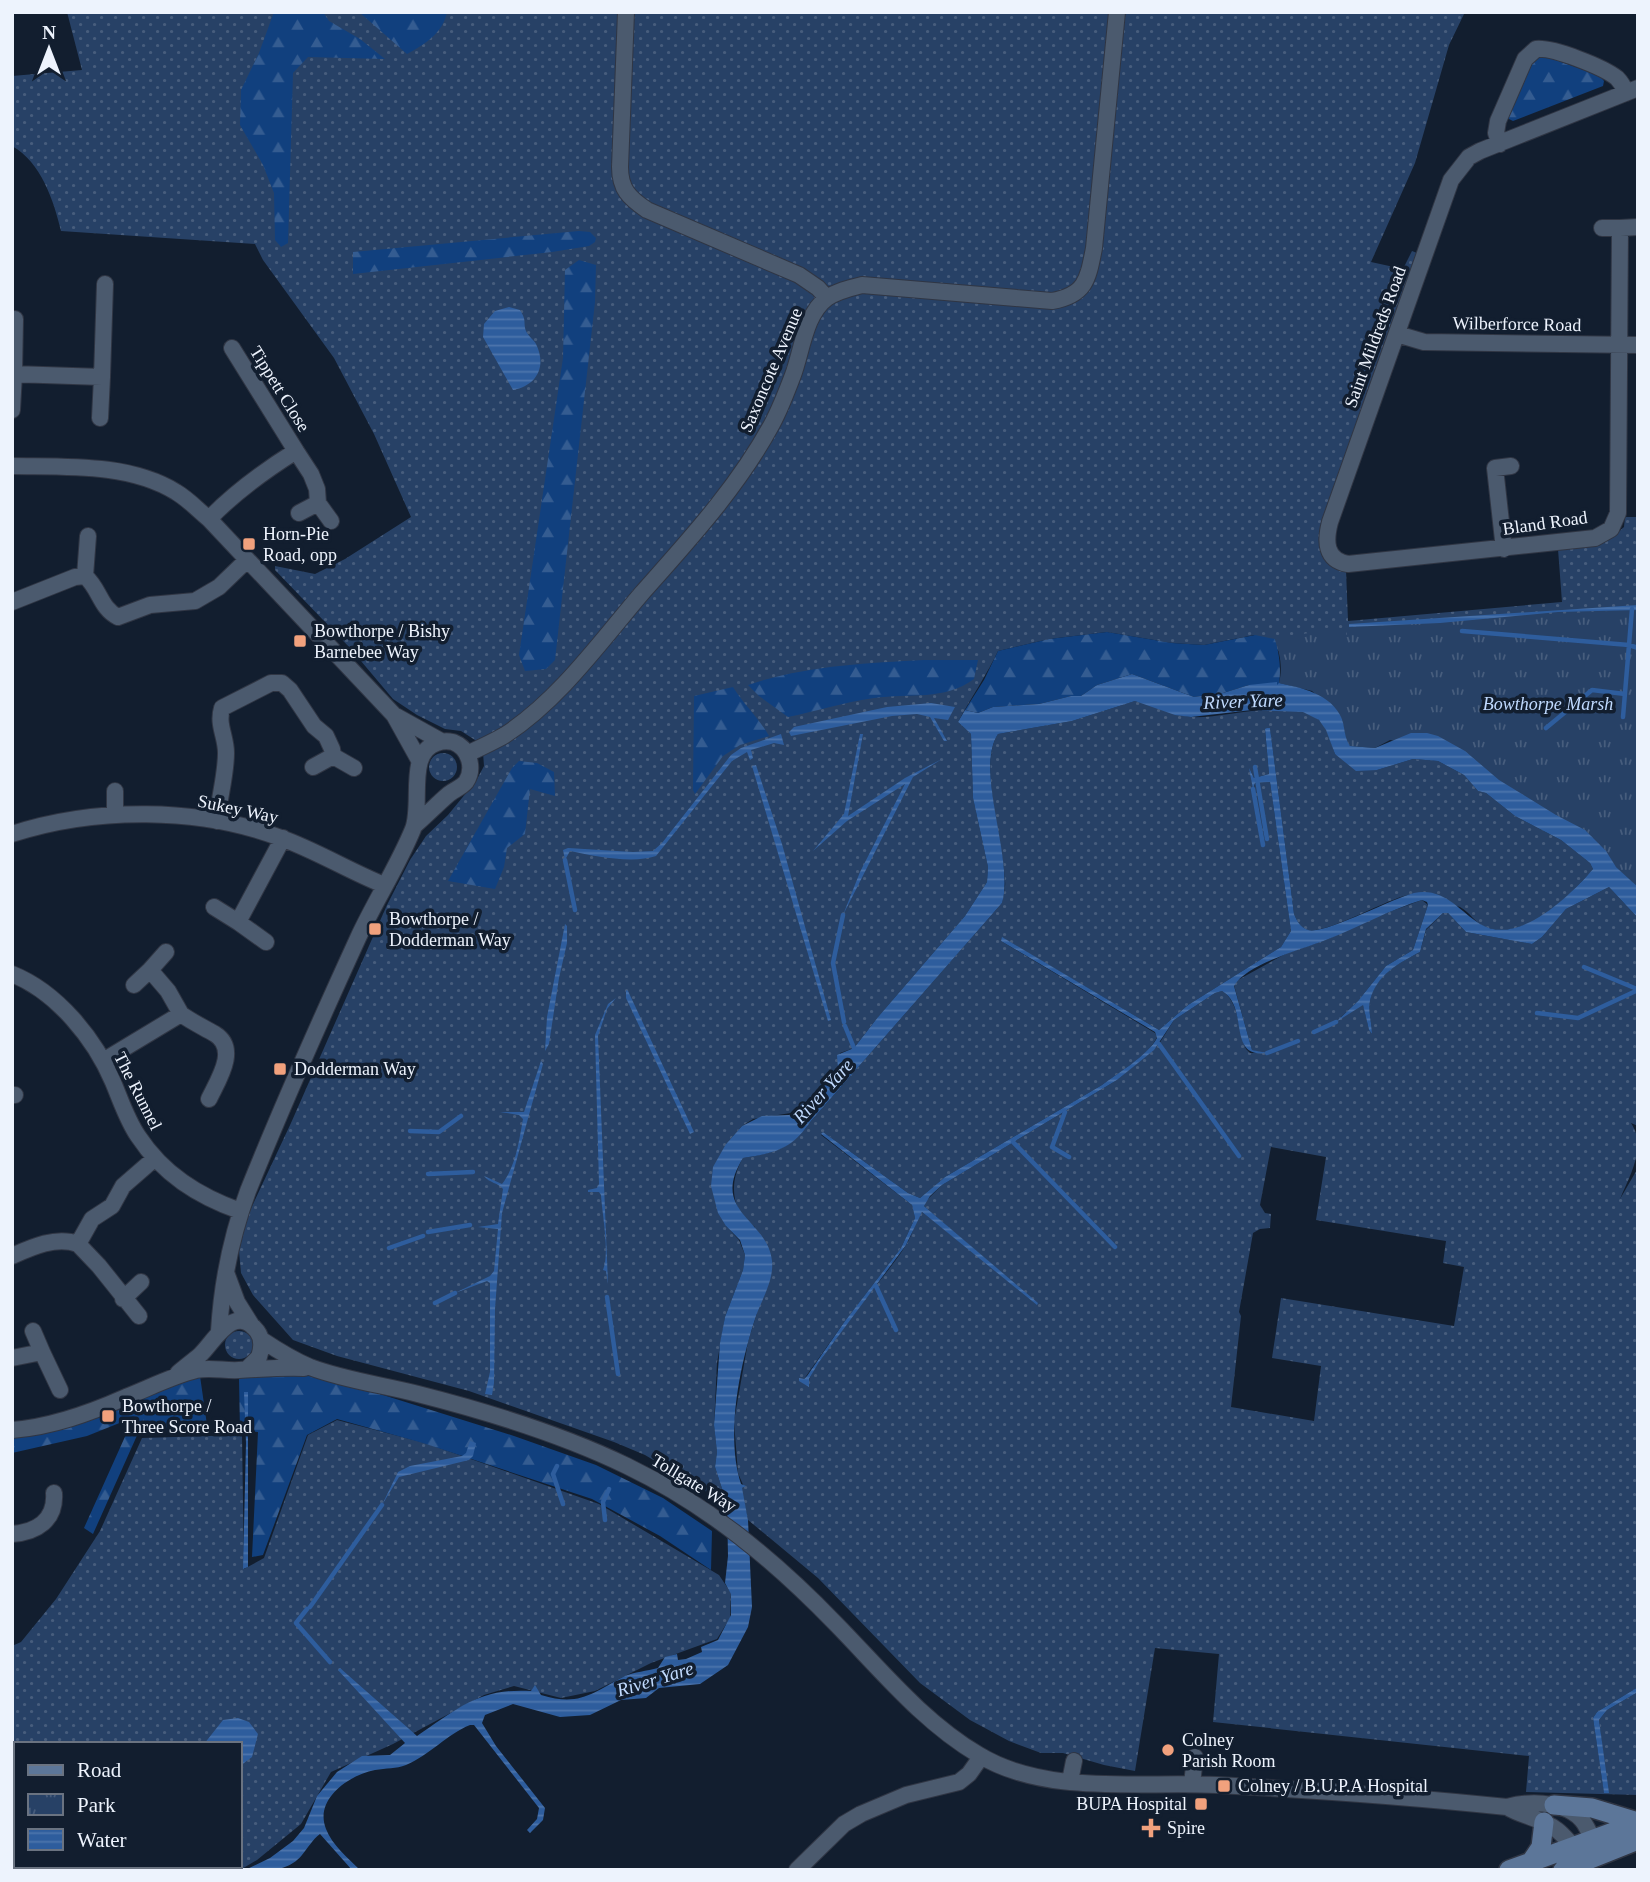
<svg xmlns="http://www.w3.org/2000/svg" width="1650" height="1882" viewBox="0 0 1650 1882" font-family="Georgia,serif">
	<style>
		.grass { fill: url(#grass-dots); fill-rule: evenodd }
		.forest { fill: url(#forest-firs) }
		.park { fill: url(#park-tufts) }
		.water { fill: url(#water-rules) }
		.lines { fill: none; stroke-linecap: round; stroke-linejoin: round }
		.stream { stroke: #2e5d9d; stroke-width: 4.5 }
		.minor-casing { stroke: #303644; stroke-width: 18 }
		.secondary-casing { stroke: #303644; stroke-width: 22 }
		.minor { stroke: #4b5a6e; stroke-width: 16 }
		.secondary { stroke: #5c7699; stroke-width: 19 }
		.poi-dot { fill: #f1a17d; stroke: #121e2f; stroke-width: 2.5 }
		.labels { text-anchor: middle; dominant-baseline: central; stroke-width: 7; stroke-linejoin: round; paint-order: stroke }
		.street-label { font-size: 18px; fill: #edf3fd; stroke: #121e2f }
		.poi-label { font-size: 18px; fill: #edf3fd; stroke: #121e2f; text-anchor: start }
		.park-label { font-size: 18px; font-style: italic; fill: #bfd9fe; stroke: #121e2f }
		.water-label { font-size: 19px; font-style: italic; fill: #c0dafe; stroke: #121e2f }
	</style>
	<defs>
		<pattern id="grass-dots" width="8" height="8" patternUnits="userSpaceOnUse" patternTransform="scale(1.75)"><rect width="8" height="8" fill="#274166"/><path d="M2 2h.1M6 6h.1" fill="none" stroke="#475d7d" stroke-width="1.8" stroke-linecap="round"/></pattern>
		<pattern id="forest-firs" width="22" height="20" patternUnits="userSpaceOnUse" patternTransform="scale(1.75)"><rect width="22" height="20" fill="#11407e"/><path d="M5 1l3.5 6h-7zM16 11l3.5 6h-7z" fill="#345c91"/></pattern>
		<pattern id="park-tufts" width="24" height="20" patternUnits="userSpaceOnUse" patternTransform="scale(1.75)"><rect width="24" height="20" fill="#274166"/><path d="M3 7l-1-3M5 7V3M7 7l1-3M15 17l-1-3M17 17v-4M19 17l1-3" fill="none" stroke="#475d7d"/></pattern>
		<pattern id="water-rules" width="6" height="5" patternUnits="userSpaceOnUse" patternTransform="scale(1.75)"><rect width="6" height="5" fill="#2e5d9d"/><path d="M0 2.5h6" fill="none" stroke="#4d75ac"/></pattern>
	</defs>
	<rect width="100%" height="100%" fill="#121e2f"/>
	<path class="grass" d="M67 12H1465L1449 45 1415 163 1371 262 1403 269 1412 251 1417 253 1320 546C1325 561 1331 565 1346 570L1348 621 1562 602 1558 549C1583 546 1605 545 1624 527L1625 517H1638V887L1616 867 1254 635 1204 645 1172 643 1107 632 1049 639 998 651C986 676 971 698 958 722L971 734 973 798 988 867 987 882 965 916 878 1017 854 1048 840 1053 838 1069 818 1093 797 1112 753 1119 742 1126 726 1144V1226L739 1240 745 1255 743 1270 725 1317 717 1363 714 1425 717 1452 715 1467 727 1504 645 1455 614 1442 469 1391 337 1356 293 1340 253 1295 241 1273 239 1251 247 1217 291 1123 387 905 410 860 426 836 448 815 476 781 484 766 483 752 475 740 461 731 445 729 417 715 393 699 350 648 275 570V566L315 574 345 559 411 517 374 434 334 358 263 260 255 244 61 231C54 201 41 162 12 146V76L82 70Z
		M1135 701C1155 703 1173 716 1192 717 1224 719 1292 696 1319 720 1328 728 1331 743 1335 754L1377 770 1413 759 1438 761 1464 775 1478 791 1486 793 1515 816 1561 840 1590 863 1593 869C1569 897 1525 942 1485 927 1475 923 1470 912 1460 907 1452 904 1442 903 1434 901 1427 899 1416 894 1408 895 1387 899 1325 935 1307 930 1300 927 1297 921 1294 914L1270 728 1265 730 1269 774 1254 778 1251 772 1254 787 1255 783 1270 782 1291 931 1281 947 1188 1005 1159 1030 1003 938 1001 941 1155 1033 1157 1037C1149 1055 1118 1073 1102 1085L945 1177 920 1198 908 1193 823 1132 821 1135 912 1205 915 1218 901 1248 845 1321 804 1379 808 1382C831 1331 876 1292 906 1245 913 1235 915 1220 922 1212L1038 1304 924 1206 925 1202 942 1185 1117 1080 1159 1044 1174 1020 1215 993 1222 991C1240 1002 1238 1032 1246 1049L1250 1053H1263L1252 1050 1234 985 1236 981 1287 953 1326 940 1370 919 1422 900 1428 905 1413 950 1386 966 1358 1001 1340 1018 1363 1004 1369 1030 1372 1034C1372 1024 1368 1011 1370 1001 1375 975 1399 963 1420 952L1426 930 1443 913H1448L1466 932 1532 944 1542 937 1566 909 1609 887 1638 918V1126L1631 1123C1647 1147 1630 1175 1620 1199L1638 1168V1687L1597 1712 1593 1718 1604 1792 1608 1793 1599 1720 1607 1710 1638 1692V1795L1526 1792 1529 1756 1213 1722 1219 1654 1155 1648 1135 1771 1104 1765 1063 1753H1041L1009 1741 970 1720 920 1683 818 1578 748 1520 741 1488 744 1487 738 1473 734 1421 748 1342 757 1313 755 1227C730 1212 729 1181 743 1158 774 1153 793 1148 811 1121L1002 903C1003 896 1006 888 1005 881 1004 846 978 763 998 734L1072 721ZM1271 1147 1326 1157 1316 1220 1446 1241 1443 1263 1464 1267 1454 1326 1281 1298 1272 1358 1321 1366 1314 1421 1231 1407 1241 1316 1239 1312 1253 1233 1260 1229 1270 1228 1271 1214 1265 1213 1260 1205Z
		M429 767a14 14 0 1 1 28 0a14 14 0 1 1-28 0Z
		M225 1345a14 14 0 1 1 28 0a14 14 0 1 1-28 0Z
		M337 1420 425 1443 599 1504 719 1575 731 1593 730 1618 717 1639 651 1663 595 1691 561 1698 514 1686 484 1695 393 1744 331 1772 301 1824 257 1860 240 1870H12V1646L21 1642 56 1599 100 1531 142 1438 242 1435 244 1569 264 1558 308 1435ZM16 1744H240V1866H16Z"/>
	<path class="forest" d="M274 12H323L329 21 360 39 385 59 308 57 293 73 288 243 281 247 275 240 274 193 263 165 240 125 241 90 259 53Z
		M359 12H447C443 33 424 45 407 54Z
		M1539 56H1545L1600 76 1604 81 1603 86 1513 121 1507 118 1508 113 1534 60Z
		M579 231 590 232 596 238 595 242 589 246 552 252 353 274V252Z
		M579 260 596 265 595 302 555 660 546 669 525 671 519 655 563 358 565 270Z
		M1107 632 1172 643 1204 645 1255 635 1275 639C1280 657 1281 668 1279 686L1249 685 1223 693 1194 697 1132 674 1097 685 1081 696H1071L1039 704 993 707 978 713 965 710 984 680 998 651 1049 639Z
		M924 660H978L974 679C944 701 910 693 874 698 845 702 817 711 788 717L759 696 748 685C804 666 865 663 924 660Z
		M733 687C744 705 759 718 769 736L740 745 723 756 695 794 693 790 694 696Z
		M519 761 537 763 554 772 555 796 530 789 525 834 507 848 504 867 495 889 448 881 512 768Z
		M298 1373 348 1384 514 1436 596 1465 663 1498 712 1531 711 1570 660 1536 592 1499 423 1443 337 1419 307 1435 263 1555 252 1557 258 1432 240 1431 239 1378Z
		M200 1376 208 1432 139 1431 93 1534 84 1528 128 1430 122 1422 87 1436 12 1453V1438L86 1422 181 1381Z"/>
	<path class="park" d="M1638 610V887L1616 867 1606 851 1585 830 1556 815 1499 780 1465 751 1390 740 1375 748 1350 746 1346 741 1342 719 1312 691 1279 683C1283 667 1280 655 1275 639L1331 629 1341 637 1347 636 1346 629 1349 627C1445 623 1541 613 1638 610Z"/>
	<path class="water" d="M509 307 520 310C527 321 523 322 526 331 528 336 534 340 536 344 547 366 537 386 513 390L483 337 484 324 495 311Z
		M1638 605V610L1558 612 1440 623 1349 627V624Z
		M1132 674 1194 697 1223 693 1249 685 1277 682V685L1279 683C1301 688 1331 693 1342 719 1345 728 1344 737 1350 746L1375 748 1411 733H1427L1438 736 1465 751 1499 780 1556 815 1585 830 1606 851 1616 867 1638 887V918L1609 887 1566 909 1542 937 1532 944 1466 932 1448 913H1443L1426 929 1420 952C1399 963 1376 975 1370 1001 1368 1011 1372 1024 1372 1034L1369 1030 1363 1005 1336 1022 1358 1001 1386 966 1413 950 1428 905 1427 902 1422 900C1389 910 1359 927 1326 940 1303 949 1246 964 1234 986L1252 1050 1267 1053C1226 1059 1250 1007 1222 991L1215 993 1174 1020 1154 1050 1117 1080 942 1185 930 1196 924 1206 1038 1303 1037 1305 922 1212 906 1245 819 1362 809 1379V1387L799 1381V1378L804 1379 807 1376 845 1321 901 1248 915 1218 912 1205 821 1134 823 1132 908 1193 920 1198 945 1177 1102 1085C1118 1073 1148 1055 1157 1038L1155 1032 1001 941 1002 937 1159 1030 1188 1005 1281 947 1291 931 1270 782 1255 783 1253 789 1249 768 1254 778 1269 774 1265 729 1267 728H1270L1294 914C1297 921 1300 927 1308 930 1324 935 1393 898 1414 893 1444 887 1458 910 1480 924 1518 947 1570 896 1593 869L1590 863 1561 840 1515 816 1486 793 1478 791 1464 775 1438 761 1413 759 1377 770 1356 771 1335 754 1326 730 1319 720 1303 712 1252 710 1191 717 1175 715 1135 701 1072 721 998 734C974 770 1015 861 1002 903L811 1121C792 1149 776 1153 743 1158 709 1213 768 1219 772 1261 774 1280 762 1299 756 1316 740 1364 725 1435 741 1484L746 1486 742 1488 748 1520 752 1607 748 1627 728 1665 700 1684 659 1688 646 1698 621 1700 590 1715 560 1717 513 1704 485 1715 482 1723 496 1746 545 1808 543 1820 530 1833 527 1830 537 1819 539 1808 474 1725H470C447 1734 430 1755 406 1765 396 1769 386 1768 375 1770 349 1775 314 1799 326 1829 332 1845 348 1858 360 1870H352L320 1834C312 1840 308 1848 302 1855 287 1873 266 1870 245 1870L270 1858 293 1841 304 1828 317 1796 337 1772 362 1756 390 1755 405 1743 338 1670 340 1668 417 1736C459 1708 479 1688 531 1691L535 1685 541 1695C580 1707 592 1693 625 1676 634 1672 647 1671 658 1668L665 1657 677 1654 678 1660 686 1659 702 1652 701 1647 718 1640 731 1615V1594L725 1583 728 1556 727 1504 715 1467 717 1452 714 1425 720 1343 725 1317 743 1270 745 1255 740 1240 726 1226 718 1213 711 1186 713 1167 726 1144 742 1126 762 1116 789 1115 797 1112 818 1093 838 1069 837 1055 854 1048 878 1017 965 916 987 882 988 867 973 798 971 734 958 722 965 710 978 713 993 707 1039 704 1071 696H1081L1097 685Z
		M931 703 955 707 948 720 934 718 947 741H944L930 717 917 714 892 716 791 736 789 732 794 727 887 707Z
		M781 734 784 745 774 743 751 750 753 758 750 760 747 752 732 761 656 856C633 864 593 856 570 851L565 860 563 850 568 848 633 852 653 851 662 843 731 755 741 748Z
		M860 734H863L848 816 905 778 942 759 913 777 843 915 860 872 905 784 847 821 813 851 844 814Z
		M756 765 782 844 831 1020 828 1021 752 766Z
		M565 924 567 926V943L559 978 549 1044 545 1051 547 1017Z
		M626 990 628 991 694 1132 690 1134 626 998Z
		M616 998 607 1009 598 1036 608 1284 606 1271 603 1270C610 1253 602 1214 601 1195L599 1192H588V1190L597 1188 599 1184 595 1035 608 1004Z
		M541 1061 543 1064 502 1213 495 1309 494 1383 492 1395 485 1394 490 1372V1283L487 1281 455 1293 490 1276 494 1271 498 1229 478 1227 498 1224 503 1189C499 1183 489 1183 484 1176L502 1184C516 1166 519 1141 523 1119L519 1115 500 1112H524Z
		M244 1392H248V1567L243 1569 246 1443Z
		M470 1441 476 1443 473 1456 469 1460 399 1477 382 1505 398 1472 410 1466 462 1456 466 1453Z
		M1638 1687V1692L1607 1710 1599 1720 1609 1793H1604L1593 1718 1597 1712Z
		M238 1718 249 1722 258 1734 252 1757 240 1766V1744H204L223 1720Z"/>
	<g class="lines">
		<path class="stream" d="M1462 631 1629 645 1638 648
			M1623 717 1632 609
			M1546 728 1592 690 1625 694
			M1255 767 1267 839
			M1253 789 1263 845
			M565 860 575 910
			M843 915 833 963 844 1022
			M1584 967 1637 989
			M1537 1013 1578 1018 1638 990
			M845 1026 854 1048
			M1314 1032 1336 1022
			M1159 1044 1239 1156
			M1267 1053 1298 1041
			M1065 1112 1052 1147 1069 1157
			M410 1131 439 1132 461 1116
			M1013 1142 1115 1247
			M428 1174 473 1172
			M428 1232 470 1225
			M389 1248 423 1236
			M876 1286 896 1330
			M607 1297 618 1374
			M435 1303 455 1293
			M557 1466 553 1474 563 1504
			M605 1520 603 1502 609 1489
			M310 1607 382 1505
			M307 1609 296 1623 330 1662"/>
		<defs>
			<path id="minor" d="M626 12 620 167C620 189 629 198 647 210L799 275 818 288 827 298
				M1638 88 1480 151 1469 157 1451 180 1330 522C1325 541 1325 560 1348 564L1595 538 1611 529 1618 513 1620 228 1638 227
				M1500 144 1496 133 1498 121 1525 59 1536 49C1553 47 1603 67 1617 78 1622 83 1624 87 1626 93
				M1602 228H1620
				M1397 334 1424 342 1638 345
				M14 374 15 319
				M12 410 14 374 102 377 105 284
				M100 418 102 377
				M296 451 311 474 317 489 318 503 331 521
				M12 466C65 467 129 463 176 492 188 499 198 510 209 519L394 715 419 760
				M299 513 318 503
				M209 519C235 492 264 471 296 451L232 348
				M1504 549 1495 468 1511 466
				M85 576 88 536
				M12 602 75 577 85 576C100 589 100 608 118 617L150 605 195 601 219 587 247 560
				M396 716 441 741
				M467 754C480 748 493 742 505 735 559 700 601 641 642 593 689 540 738 487 772 424 780 409 787 391 793 375 802 351 805 314 827 298 837 291 850 288 862 285L1052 301C1086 295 1088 279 1094 248L1117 12
				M313 767 333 756
				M115 791V815
				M217 821C219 798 226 775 226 753 226 736 217 725 222 708L271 683H282L290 690 314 726 326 736 332 749 333 756 354 768
				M12 834C95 807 199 807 281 838 317 851 349 871 384 885
				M214 907 238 922
				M266 942 238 922 283 838
				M166 952 150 970 168 991 181 1014
				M12 974C57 992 95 1039 113 1082 121 1101 127 1120 138 1136 163 1174 198 1196 240 1211
				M134 985 150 970
				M103 1061 181 1014C192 1022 203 1027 215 1034 239 1049 218 1080 209 1099
				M12 1095H15
				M78 1244 99 1266 139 1316
				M12 1256C32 1247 56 1236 78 1244L92 1219 112 1206 123 1186 154 1159
				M227 1275 237 1302 252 1326
				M123 1299 141 1282
				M33 1331 42 1352
				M219 1331C222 1282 231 1237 248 1191 282 1106 320 1021 358 938 375 901 398 866 413 829 423 803 406 753 437 743 442 741 448 741 453 742 469 748 475 768 466 782 461 788 455 789 449 794 437 804 426 816 414 826
				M262 1340C277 1350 293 1360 310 1367 344 1380 383 1385 418 1394 489 1412 561 1434 627 1466 708 1505 774 1560 836 1624 881 1670 923 1722 979 1755 1047 1796 1140 1781 1217 1785 1314 1790 1411 1797 1507 1807 1532 1800 1574 1801 1587 1828 1591 1836 1594 1840 1592 1848
				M12 1358 42 1352 60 1390
				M178 1373C185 1367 193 1361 200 1355 214 1342 234 1302 257 1331 263 1339 262 1348 259 1357L247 1369
				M12 1430C52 1427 90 1413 126 1397 149 1388 172 1376 196 1370 211 1367 225 1371 239 1370 261 1369 282 1367 304 1368
				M12 1534C37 1532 56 1520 54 1493
				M1070 1781 1074 1761
				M1192 1784 1195 1757
				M1507 1807C1523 1817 1542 1818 1557 1830 1566 1837 1572 1847 1581 1853
				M797 1870 844 1824 861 1814 906 1795 959 1782 969 1774 981 1757"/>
			<path id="secondary" d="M1554 1805 1592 1808 1638 1822
				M1531 1862 1541 1847 1544 1822
				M1509 1870 1638 1823
				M1563 1870 1638 1840"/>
		</defs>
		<use href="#minor" class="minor-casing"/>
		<use href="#secondary" class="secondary-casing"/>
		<use href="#minor" class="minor"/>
		<use href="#secondary" class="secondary"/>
	</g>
	<g class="poi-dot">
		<rect x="242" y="537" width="14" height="14" rx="3.5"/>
		<rect x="293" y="634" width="14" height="14" rx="3.5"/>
		<rect x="368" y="922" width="14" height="14" rx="3.5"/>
		<rect x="273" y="1062" width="14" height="14" rx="3.5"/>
		<rect x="101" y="1409" width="14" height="14" rx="3.5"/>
		<circle cx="1168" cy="1750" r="7"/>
		<rect x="1217" y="1779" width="14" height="14" rx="3.5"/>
		<rect x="1194" y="1797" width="14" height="14" rx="3.5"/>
		<path d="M1147.5 1817.5h7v7h7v7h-7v7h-7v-7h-7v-7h7z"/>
	</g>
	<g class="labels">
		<g class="street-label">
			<text transform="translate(1517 324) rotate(1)">Wilberforce Road</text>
			<text transform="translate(1375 337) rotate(-70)">Saint Mildreds Road</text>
			<text transform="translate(771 370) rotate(-67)">Saxoncote Avenue</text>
			<text transform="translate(280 389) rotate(58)">Tippett Close</text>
			<text transform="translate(1545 523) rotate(-8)">Bland Road</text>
			<text transform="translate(238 809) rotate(12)">Sukey Way</text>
			<text transform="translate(138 1091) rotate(63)">The Runnel</text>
			<text transform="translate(694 1483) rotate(31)">Tollgate Way</text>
		</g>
		<g class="poi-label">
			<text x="263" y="534">Horn-Pie<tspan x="263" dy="21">Road, opp</tspan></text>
			<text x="314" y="631">Bowthorpe / Bishy<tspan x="314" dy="21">Barnebee Way</tspan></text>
			<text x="389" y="919">Bowthorpe /<tspan x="389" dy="21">Dodderman Way</tspan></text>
			<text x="294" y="1069">Dodderman Way</text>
			<text x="122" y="1406">Bowthorpe /<tspan x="122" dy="21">Three Score Road</tspan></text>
			<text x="1182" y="1740">Colney<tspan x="1182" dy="21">Parish Room</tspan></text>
			<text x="1238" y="1786">Colney / B.U.P.A Hospital</text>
			<text x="1187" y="1804" text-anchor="end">BUPA Hospital</text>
			<text x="1167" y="1828">Spire</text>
		</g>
		<g class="park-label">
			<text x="1548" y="704">Bowthorpe Marsh</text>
		</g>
		<g class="water-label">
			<text transform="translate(1243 701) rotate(-2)">River Yare</text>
			<text transform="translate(823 1091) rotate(-48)">River Yare</text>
			<text transform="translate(655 1679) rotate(-17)">River Yare</text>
		</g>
	</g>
	<rect width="1650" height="1882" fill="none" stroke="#edf3fd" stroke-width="28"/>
	<rect x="14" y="1742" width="228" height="126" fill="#121e2f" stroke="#6a7381" stroke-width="2"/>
	<rect x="28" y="1765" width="35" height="10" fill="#5c7699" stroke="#6a7381" stroke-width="2"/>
	<text x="77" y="1777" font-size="21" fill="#edf3fd">Road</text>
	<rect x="28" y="1794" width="35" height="21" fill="url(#park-tufts)" stroke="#6a7381" stroke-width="2"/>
	<text x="77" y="1812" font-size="21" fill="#edf3fd">Park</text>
	<rect x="28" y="1829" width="35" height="21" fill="url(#water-rules)" stroke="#6a7381" stroke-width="2"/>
	<text x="77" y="1847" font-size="21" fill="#edf3fd">Water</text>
	<g transform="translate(49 49)" stroke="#121e2f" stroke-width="5" paint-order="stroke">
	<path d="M0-5L12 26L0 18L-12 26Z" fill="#edf3fd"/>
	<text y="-10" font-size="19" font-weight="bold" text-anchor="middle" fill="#edf3fd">N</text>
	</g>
</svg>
